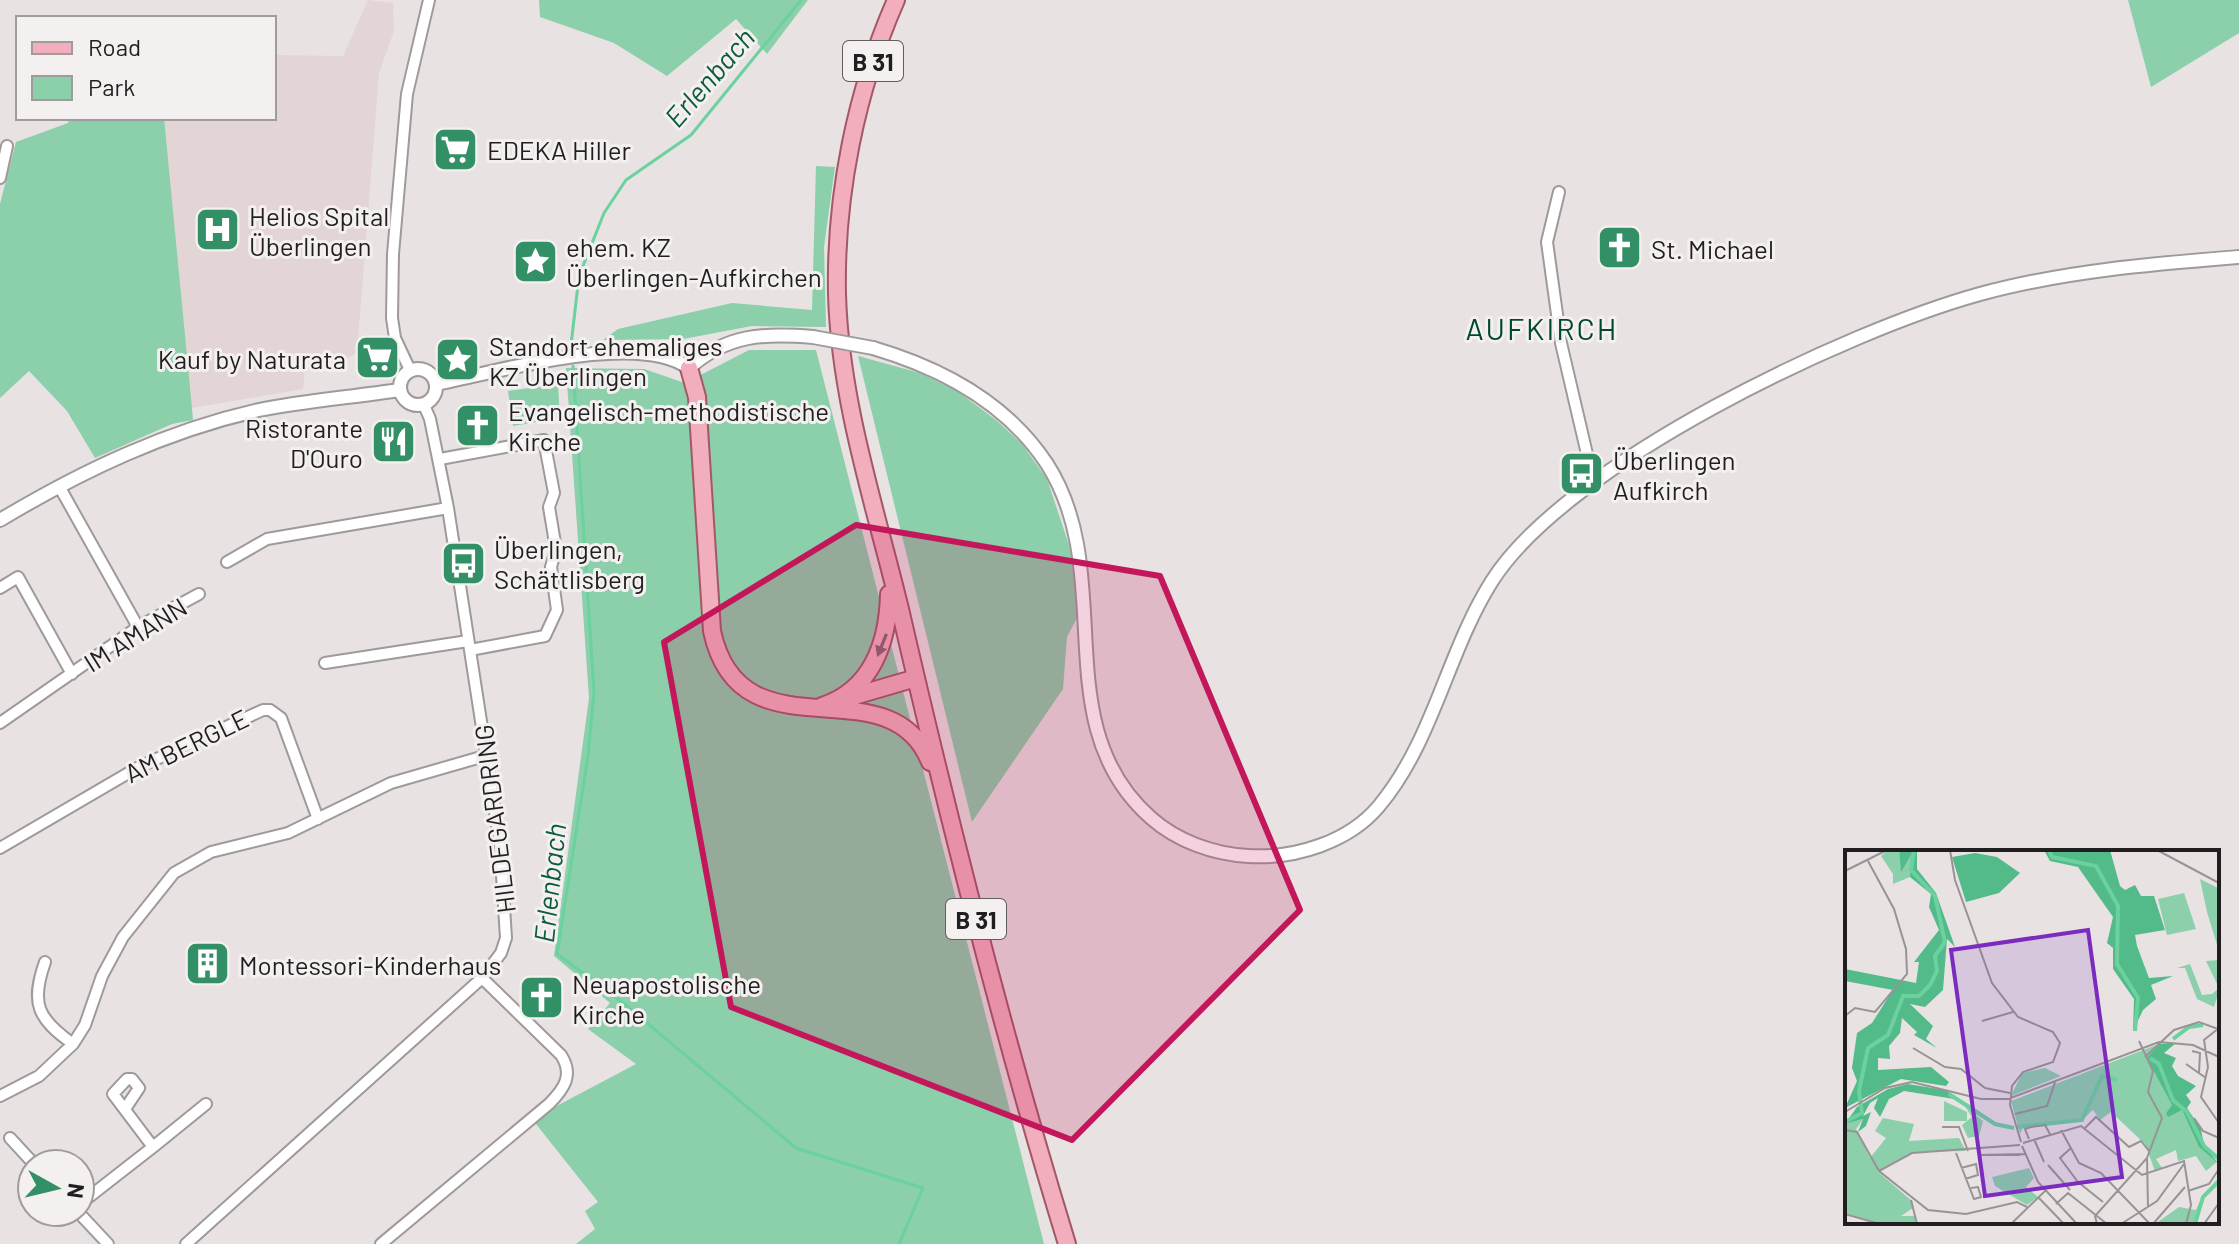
<svg xmlns="http://www.w3.org/2000/svg" width="2239" height="1244" viewBox="0 0 2239 1244" font-family="Barlow,sans-serif">
	<style>
		.built { fill: #e3d4d6 }
		.green { fill: #8bcfab }
		.lines { fill: none; stroke-linecap: round; stroke-linejoin: round }
		.stream { stroke: #6ad19f; stroke-width: 3 }
		.minor-casing { stroke: #9f9a9a; stroke-width: 14 }
		.tertiary-casing { stroke: #9f9a9a; stroke-width: 16 }
		.primary-casing { stroke: #a35868; stroke-width: 20 }
		.minor { stroke: #fff; stroke-width: 10 }
		.tertiary { stroke: #fff; stroke-width: 12 }
		.primary { stroke: #f2aebc; stroke-width: 16 }
		.tertiary-bridge-casing { stroke: #9f9a9a; stroke-width: 16; stroke-linecap: butt }
		.tertiary-bridge { stroke: #fff; stroke-width: 12 }
		.oneway { fill: #89666e }
		.marked { fill: #c2185b; fill-opacity: 0.2; stroke: #c2185b; stroke-width: 6; stroke-linejoin: round }
		.labels { text-anchor: middle; dominant-baseline: central; stroke-width: 6; stroke-linejoin: round; paint-order: stroke }
		.shield { fill: #f5f0f0; stroke: #605d5e; stroke-width: 2 }
		.shield-label { font-size: 24px; font-weight: bold; fill: #201e1f }
		.poi-label { font-size: 26px; fill: #201e1f; stroke: #f5f0f0; text-anchor: start }
		.street-label { font-size: 26px; fill: #201e1f; stroke: #f5f0f0 }
		.water-label { font-size: 28px; font-style: italic; fill: #095c3c; stroke: #f5f0f0 }
		.quarter-label { font-size: 30px; letter-spacing: 2px; fill: #00482d; stroke: #f5f0f0 }
		.inset-river { fill: none; stroke: #6ad19f; stroke-width: 4 }
		.inset-road { fill: none; stroke: #989495; stroke-width: 2 }
		.view { fill: #7b2cbf; fill-opacity: 0.15; stroke: #7b2cbf; stroke-width: 4 }
		.inset-edge { fill: none; stroke: #201e1f; stroke-width: 4 }
	</style>
	<rect width="100%" height="100%" fill="#e8e2e3"/>
	<path class="built" d="M368 0 393 3 394 31 379 73 357 353 320 372 314 353 306 355 303 389 192 408 155 420 47 162 70 118H274V55L343 56Z"/>
	<path class="green" d="M539 0H808L767 54 736 19 667 76 614 43 540 17Z
		M2128 0H2239V33L2151 87Z
		M70 118H164L192 408 193 420 172 424 95 458 67 411 29 371 0 398V204L16 142 68 123Z
		M816 166 835 167 824 247 826 327 752 326 683 339 603 340 618 329 732 303 812 310Z
		M749 350H816L1044 1244H576L595 1229 585 1211 598 1202 532 1119 636 1064 588 1029 610 1003 554 956 589 698 566 368 644 369 685 383Z
		M858 356 920 373 957 391 996 420 1022 444 1047 479 1072 554 1077 618 1067 637 1063 689 972 822Z
		M558 384 560 418 513 426 508 391Z"/>
	<g class="lines">
		<path class="stream" d="M571 345 579 276 604 213 626 180 691 135 801 0
			M573 366 594 692 588 756 557 954 622 1002 796 1148 923 1188 899 1244"/>
		<defs>
			<path id="minor" d="M0 178 7 146
				M1559 192 1547 242 1561 343 1587 454 1600 479
				M410 370 395 338 392 318 393 254 407 94 429 0
				M440 459 544 440 554 493 549 507 556 549 551 567 557 610 545 636 470 650
				M59 486 138 627
				M227 562 267 539 448 508
				M0 588 18 577 72 674
				M325 663 468 641
				M0 723 138 627 199 594
				M0 848 137 768 263 710H270L281 718 318 819
				M45 962C30 1004 38 1019 73 1044
				M0 1096 39 1076 73 1044 85 1025 102 976 123 937 174 873 211 852 288 833 391 783 488 755
				M10 1138 34 1164
				M153 1147 206 1104
				M80 1204 153 1147 113 1094 127 1079H132L139 1088 125 1109
				M78 1212 108 1244
				M186 1244 482 978 501 953 506 938 500 844 448 508 430 419 424 405
				M381 1244 549 1104C564 1089 574 1075 561 1055L482 978"/>
			<path id="tertiary" d="M873 348C941 368 1007 403 1047 464 1119 576 1044 724 1151 818 1177 841 1213 854 1248 856 1295 859 1349 842 1379 806 1434 740 1447 652 1492 581 1567 463 1846 331 1980 294 2064 271 2152 264 2239 257
				M400 387a18 18 0 1 1 36 0a18 18 0 1 1-36 0Z
				M436 384C498 372 637 330 689 368 727 334 764 333 813 337
				M0 520C82 471 166 431 259 410 303 401 354 397 399 390"/>
			<path id="primary" d="M896 0C856 91 835 195 837 294 840 402 875 506 900 609 949 822 1003 1035 1067 1244
				M689 368 697 397 712 631C740 763 889 660 930 762
				M844 699 916 678
				M822 706C872 690 888 642 889 594"/>
		</defs>
		<use href="#minor" class="minor-casing"/>
		<use href="#tertiary" class="tertiary-casing"/>
		<use href="#primary" class="primary-casing"/>
		<use href="#minor" class="minor"/>
		<use href="#tertiary" class="tertiary"/>
		<use href="#primary" class="primary"/>
		<defs>
			<path id="tertiary-bridge" d="M813 337 873 348"/>
		</defs>
		<use href="#tertiary-bridge" class="tertiary-bridge-casing"/>
		<use href="#tertiary-bridge" class="tertiary-bridge"/>
	</g>
	<defs><path id="oneway-solid" d="M-6-.8H1V-3.2L6.5 0L1 3.2V.8H-6Z" transform="scale(2)"/></defs>
	<use class="oneway" href="#oneway-solid" transform="translate(882 645) rotate(112)"/>
	<path class="marked" d="M856 525 1160 576 1300 910 1072 1140 731 1007 664 642Z"/>
	<defs>
		<symbol id="supermarket-square" viewBox="-11 -11 22 22"><rect x="-9" y="-9" width="18" height="18" rx="4" fill="#338f66" stroke="#f5f0f0"/><path d="M-6-5.5h2.5l.6 2H6L4.5 2H-2.5L-4.4-4H-6ZM-1.5 3.2a1.3 1.3 0 1 0 .1 0ZM3 3.2a1.3 1.3 0 1 0 .1 0Z" fill="#fff"/></symbol>
		<symbol id="hospital-square" viewBox="-11 -11 22 22"><rect x="-9" y="-9" width="18" height="18" rx="4" fill="#338f66" stroke="#f5f0f0"/><path d="M-5-5h3v3.5h4V-5h3V5h-3V1.5h-4V5h-3Z" fill="#fff"/></symbol>
		<symbol id="church-square" viewBox="-11 -11 22 22"><rect x="-9" y="-9" width="18" height="18" rx="4" fill="#338f66" stroke="#f5f0f0"/><path d="M-1.2-6h2.4v3.5h3.3v2.4h-3.3V6h-2.4V-.1h-3.3v-2.4h3.3Z" fill="#fff"/></symbol>
		<symbol id="sight-square" viewBox="-11 -11 22 22"><rect x="-9" y="-9" width="18" height="18" rx="4" fill="#338f66" stroke="#f5f0f0"/><path d="M0-6L1.8-2.2L6-1.7L2.9 1.2L3.7 5.4L0 3.3L-3.7 5.4L-2.9 1.2L-6-1.7L-1.8-2.2Z" fill="#fff"/></symbol>
		<symbol id="restaurant-square" viewBox="-11 -11 22 22"><rect x="-9" y="-9" width="18" height="18" rx="4" fill="#338f66" stroke="#f5f0f0"/><path d="M-5-6h1v4h1v-4h1v4h1v-4h1v5L-1.5 .5V6h-2V.5L-5-1ZM5-6V6H3V1.5H1.5Q1.5-4 5-6Z" fill="#fff"/></symbol>
		<symbol id="bus-square" viewBox="-11 -11 22 22"><rect x="-9" y="-9" width="18" height="18" rx="4" fill="#338f66" stroke="#f5f0f0"/><path d="M-5-6H5V4H4V6H2V4H-2V6H-4V4H-5ZM-3.5-4V0h7V-4ZM-3.5 1.2v1.5H-2V1.2ZM2 1.2v1.5H3.5V1.2Z" fill="#fff"/></symbol>
		<symbol id="building-square" viewBox="-11 -11 22 22"><rect x="-9" y="-9" width="18" height="18" rx="4" fill="#338f66" stroke="#f5f0f0"/><path d="M-4-6H4V6H1V3H-1V6H-4ZM-2.5-4.3h1.7v1.8h-1.7ZM.8-4.3h1.7v1.8H.8ZM-2.5-1h1.7V.8h-1.7ZM.8-1h1.7V.8H.8Z" fill="#fff"/></symbol>
	</defs>
	<g fill-rule="evenodd">
		<use href="#supermarket-square" x="430" y="124" width="51" height="51"/>
		<use href="#hospital-square" x="192" y="204" width="51" height="51"/>
		<use href="#church-square" x="1594" y="222" width="51" height="51"/>
		<use href="#sight-square" x="510" y="236" width="51" height="51"/>
		<use href="#supermarket-square" x="352" y="332" width="51" height="51"/>
		<use href="#sight-square" x="432" y="334" width="51" height="51"/>
		<use href="#church-square" x="452" y="400" width="51" height="51"/>
		<use href="#restaurant-square" x="368" y="416" width="51" height="51"/>
		<use href="#bus-square" x="1556" y="448" width="51" height="51"/>
		<use href="#bus-square" x="438" y="538" width="51" height="51"/>
		<use href="#building-square" x="182" y="938" width="51" height="51"/>
		<use href="#church-square" x="516" y="972" width="51" height="51"/>
	</g>
	<g class="labels">
		<g class="shield">
			<rect x="843" y="41" width="60" height="40" rx="6"/>
			<rect x="946" y="899" width="60" height="40" rx="6"/>
		</g>
		<g class="shield-label">
			<text x="873" y="61">B 31</text>
			<text x="976" y="919">B 31</text>
		</g>
		<g class="poi-label">
			<text x="487" y="149">EDEKA Hiller</text>
			<text x="249" y="215">Helios Spital<tspan x="249" dy="30">Überlingen</tspan></text>
			<text x="566" y="246">ehem. KZ<tspan x="566" dy="30">Überlingen-Aufkirchen</tspan></text>
			<text x="1651" y="248">St. Michael</text>
			<text x="489" y="345">Standort ehemaliges<tspan x="489" dy="30">KZ Überlingen</tspan></text>
			<text x="346" y="358" text-anchor="end">Kauf by Naturata</text>
			<text x="508" y="410">Evangelisch-methodistische<tspan x="508" dy="30">Kirche</tspan></text>
			<text x="363" y="427" text-anchor="end">Ristorante<tspan x="363" dy="30">D'Ouro</tspan></text>
			<text x="1613" y="459">Überlingen<tspan x="1613" dy="30">Aufkirch</tspan></text>
			<text x="494" y="548">Überlingen,<tspan x="494" dy="30">Schättlisberg</tspan></text>
			<text x="239" y="964">Montessori-Kinderhaus</text>
			<text x="572" y="983">Neuapostolische<tspan x="572" dy="30">Kirche</tspan></text>
		</g>
		<g class="street-label">
			<text transform="translate(135 634) rotate(-32)">IM AMANN</text>
			<text transform="translate(186 745) rotate(-26)">AM BERGLE</text>
			<text transform="translate(494 819) rotate(-97)">HILDEGARDRING</text>
		</g>
		<g class="water-label">
			<text transform="translate(709 77) rotate(-49)">Erlenbach</text>
			<text transform="translate(549 883) rotate(-84)">Erlenbach</text>
		</g>
		<g class="quarter-label">
			<text x="1542" y="328">AUFKIRCH</text>
		</g>
	</g>
	<g transform="translate(1845 850)">
		<rect width="374" height="374" fill="#e8e2e3"/>
		<path d="M43 0H54L56 18 67 4 65 27 48 34V24L36 6ZM355 29 373 38 374 101 362 62ZM339 43 351 79 322 85 313 49ZM374 110V141L369 157 352 149 340 118H332L345 114 357 145 367 144 374 138 361 111ZM314 194 308 215 327 255 321 263 337 260 354 297 372 312 361 321 351 306 333 311 331 300 311 309 317 318 310 321 300 294 266 262 255 270 248 260 237 270 178 277 175 284 166 251ZM200 218 216 226 166 246 177 223ZM116 250 134 261 131 265 138 271 134 286 123 288 117 275 127 267ZM99 251 122 262V271H99ZM38 268 69 274 64 291 114 288 121 301 68 302 32 321 67 351 68 358 56 366H70V374H38L0 363V274L18 269 11 279 25 308 41 288 30 281ZM184 318 189 328 181 337 193 347 182 355 150 336 147 327ZM374 328 359 348 351 374H310L334 357 351 360 358 345Z" fill="#8bcfab"/>
		<path d="M54 0H72V19L91 43 110 97 102 89 98 140 80 157 65 154 88 176 81 189 92 198 69 185 72 182 57 168 55 183 44 196 45 209 33 208V220L86 217 104 232 101 236 56 229 0 258 12 231 7 218 12 183 27 173 48 140 0 131V119L71 133 74 112H69L94 80 84 57 86 44 65 27 66 5 56 22ZM199 0H265L275 36 280 40 290 35 296 46H309L320 80 290 85 292 96 304 128 328 126 306 135 311 149 298 160 288 181 289 149 268 119V98L262 93 268 67 233 17 205 11ZM130 3 152 7 175 23 154 43 121 52 107 7ZM331 193 319 203 331 208 327 216 333 226 351 236 341 245 346 252 342 258 356 279 359 296 374 314 354 297 337 260 323 267 321 263 327 255 302 208 314 194ZM63 234 100 240 116 250 59 241 44 249 35 267 29 258 33 248 25 253 18 266 26 262 21 276 13 282 18 269 0 274 12 257 43 239Z" fill="#53ba8a"/>
		<path class="inset-river" d="M204 0 207 7 251 16 273 56 272 114 293 148 290 181M328 189 344 177 358 175M305 208 314 214 328 250 342 262 359 296 374 309M104 244 150 274 169 278M0 272 17 263 14 241 23 198 43 185 58 146H74L85 135 92 121 90 106 100 92 90 46 66 20 69 0M172 277 237 270 257 226 272 230M350 374 358 347 374 331"/>
		<path class="inset-road" d="M105 0 110 30 147 133 173 167 208 182 215 193 208 212 178 222 167 236 165 255 176 292M312 0 374 33M0 21 42 0M374 37V63M0 166 10 158 30 162 62 124 61 99 49 59 23 11M137 171 168 162M374 178 359 190 363 217 356 247 374 273M68 198 100 217 116 219 140 238 165 243M347 201 355 203 354 223M300 207 329 180 354 172 373 179M341 214 361 228M0 262 40 238 67 232 136 249H163L314 192 348 195 374 207M170 264 202 256 210 232M349 268 358 281 374 288M97 277H114L123 301M240 278 251 267 284 297 296 291 304 301M0 280 12 282 34 321 83 360 121 364 172 352 182 357M216 280 234 313 256 323 305 374M184 289 180 279 186 277 200 275 205 284M189 289 199 312M178 293 236 276 297 325 339 311 346 355 341 374M177 296 193 332 232 374M226 298 215 308 233 332 258 352M111 303 129 349 136 347 133 337 126 338M175 305H135L180 304M302 308 303 357M203 315 225 340M116 318 131 314 133 325 120 329M34 321 67 303 175 295M343 341 364 334 374 319M193 347 219 374M66 350 72 374M211 354 223 343 262 374M0 364 35 374M166 374 200 341M252 374 250 366 302 308 317 268 303 242 308 221 294 191M276 374 312 351 339 314M308 374 340 337M359 374 374 353"/>
		<path class="view" d="M243 80 277 327 140 346 106 100Z"/>
		<rect width="374" height="374" class="inset-edge"/>
	</g>
	<rect x="16" y="16" width="260" height="104" fill="#f5f0f0" stroke="#a09c9c" stroke-width="2"/>
	<rect x="32" y="42" width="40" height="12" fill="#f2aebc" stroke="#a09c9c" stroke-width="2"/>
	<text x="88" y="56" font-size="24" fill="#201e1f">Road</text>
	<rect x="32" y="76" width="40" height="24" fill="#8bcfab" stroke="#a09c9c" stroke-width="2"/>
	<text x="88" y="96" font-size="24" fill="#201e1f">Park</text>
	<g transform="translate(56 1188) rotate(98)"><circle r="38" fill="#f5f0f0" stroke="#a09c9c" stroke-width="2"/>
	<path d="M0-6L14 30L0 20L-14 30Z" fill="#338f66"/>
	<text y="-12" font-size="22" font-weight="bold" text-anchor="middle" fill="#201e1f">N</text>
	</g>
</svg>
